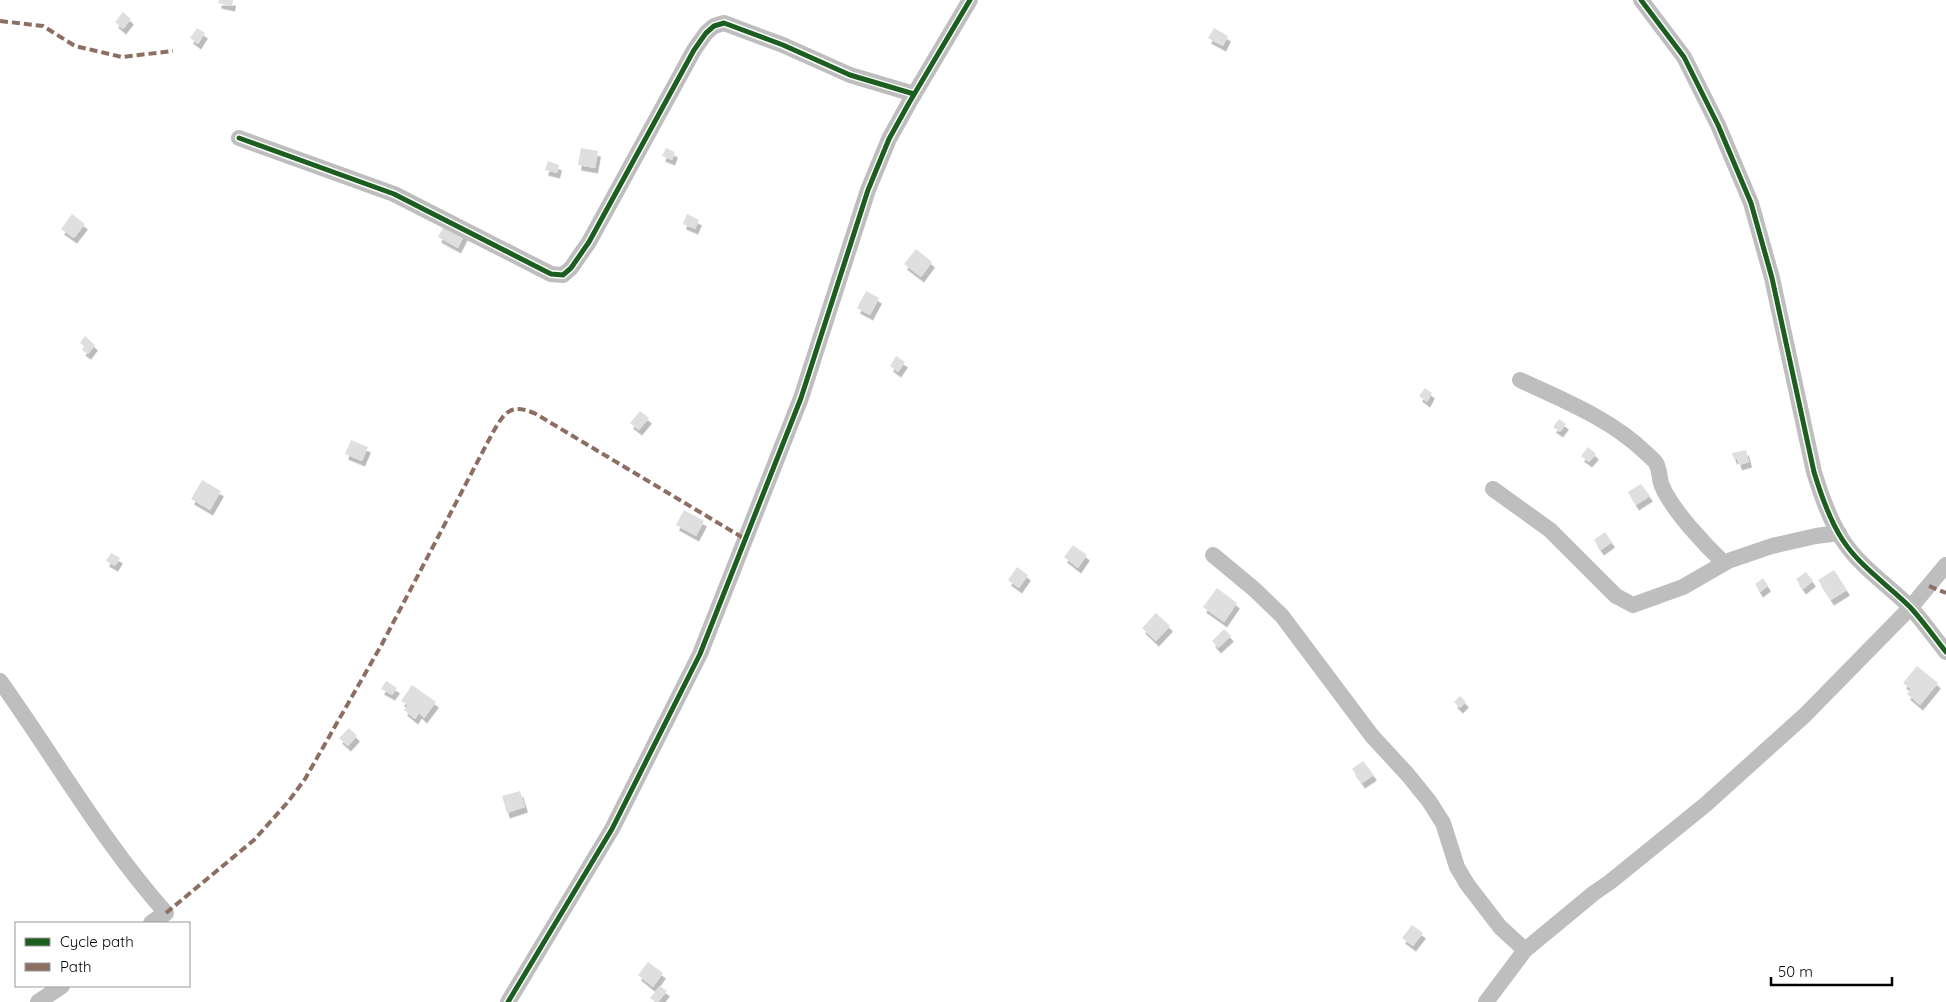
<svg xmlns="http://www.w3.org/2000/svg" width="1946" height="1002" viewBox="0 0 1946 1002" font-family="Quicksand,sans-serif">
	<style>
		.building { fill: #dfdfdf; filter: url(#shadow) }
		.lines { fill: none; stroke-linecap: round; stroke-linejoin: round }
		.minor { stroke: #bebebe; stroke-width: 16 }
		.quiet { stroke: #8d6e63; stroke-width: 4; stroke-dasharray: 8 4; stroke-linecap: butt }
		.cycleway-casing { stroke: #fff; stroke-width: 8 }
		.cycleway { stroke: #1b5e20; stroke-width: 5 }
	</style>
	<defs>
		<filter id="shadow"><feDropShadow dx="3" dy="5.5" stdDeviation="0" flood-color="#0004"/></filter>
	</defs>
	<rect width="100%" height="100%" fill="#fff"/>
	<path class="building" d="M219 0H233L232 6 218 3Z
		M123 12 131 19 123 29 115 22Z
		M197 28 205 33 198 44 190 38Z
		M1214 28 1228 36 1223 46 1208 38Z
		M581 148 598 151 595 168 578 165Z
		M666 148 675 152 672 160 662 156Z
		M548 161 559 165 557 173 545 170Z
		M72 214 85 224 74 238 61 229Z
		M687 214 699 220 695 229 683 224Z
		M445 224 465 234 458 248 438 237Z
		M916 249 932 262 921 277 904 264Z
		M866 291 879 298 870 315 857 308Z
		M85 336 95 345 88 354 82 350 85 347 80 343Z
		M896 356 905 362 898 372 890 366Z
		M1425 388 1432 393 1427 402 1419 396Z
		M640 411 649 418 639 430 630 423Z
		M1559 419 1566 424 1560 432 1553 427Z
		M351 440 368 447 362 461 345 454Z
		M1588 447 1596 454 1589 462 1581 456Z
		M1746 450 1749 462 1739 465 1737 458 1734 459 1732 453Z
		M202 480 221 491 210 510 191 499Z
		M1641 484 1650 496 1636 505 1628 492Z
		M684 510 704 521 696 536 676 525Z
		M1605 532 1612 542 1601 550 1594 540Z
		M1073 545 1087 555 1078 568 1064 557Z
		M111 553 120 558 115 566 106 561Z
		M1017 567 1028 575 1019 588 1008 580Z
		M1834 570 1847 590 1831 600 1818 580Z
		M1806 572 1813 581 1803 589 1796 579Z
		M1763 578 1768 586 1760 592 1755 584Z
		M1217 588 1237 603 1224 622 1203 607Z
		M1156 613 1170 626 1156 641 1142 628Z
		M1224 629 1231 636 1218 648 1212 641Z
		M1917 666 1938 683 1920 705 1907 694 1911 689 1903 683Z
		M386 681 397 688 392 695 381 689Z
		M412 685 436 702 424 718 419 713 415 719 404 710 408 705 401 701Z
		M1460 696 1466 702 1460 708 1454 702Z
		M349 728 357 736 348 746 339 738Z
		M1363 761 1374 775 1362 783 1352 769Z
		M520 791 525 807 507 813 502 796Z
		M1412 925 1423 933 1413 946 1402 938Z
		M648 962 663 973 653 987 638 975Z
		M660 986 667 991 658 1002H655L650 998Z"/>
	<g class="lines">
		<path class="minor" d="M1641 0 1684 57 1718 125 1751 203 1772 278 1814 472C1821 495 1829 519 1842 539 1859 566 1888 585 1910 607 1923 621 1934 637 1946 652
			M239 138 394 194 551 274 563 275 571 268 589 242 694 50 706 33 714 26 724 23 783 45 850 75 914 94
			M1520 380C1563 400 1611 419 1646 453 1649 456 1654 460 1656 463 1660 470 1659 479 1662 486 1672 510 1705 545 1724 563
			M1493 489 1550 530 1616 596 1633 605 1683 587 1728 561 1772 546 1816 536 1839 533
			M1213 555 1254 589 1282 616 1372 736 1408 775 1429 801 1443 823 1457 867 1467 884 1500 927 1525 950
			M0 681C55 758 102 841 166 913L151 923
			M38 1002 62 986
			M508 1002 612 829 700 654 801 398 868 190 889 139 909 103 970 0
			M1486 1002 1525 950 1594 893 1610 882 1705 805 1805 715 1910 608 1946 565"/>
		<path class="quiet" d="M0 21 43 26 75 46 122 57 173 51
			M1929 586 1946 593
			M166 913 254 840 288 802 305 779 382 644 492 434C504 413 510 402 536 414L745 539"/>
		<defs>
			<path id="cycleway" d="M1641 0 1684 57 1718 125 1751 203 1772 278 1814 472C1821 495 1829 519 1842 539 1859 566 1888 585 1910 607 1923 621 1934 637 1946 652
				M239 138 394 194 551 274 563 275 571 268 589 242 694 50 706 33 714 26 724 23 783 45 850 75 914 94
				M508 1002 612 829 700 654 801 398 868 190 889 139 909 103 970 0"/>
		</defs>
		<use href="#cycleway" class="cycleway-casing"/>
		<use href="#cycleway" class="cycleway"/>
	</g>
	<rect x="15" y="922" width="175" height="65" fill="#ffffff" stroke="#999999"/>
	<rect x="25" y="938" width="25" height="8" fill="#1b5e20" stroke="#999999"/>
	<text x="60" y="947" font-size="15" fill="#000000">Cycle path</text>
	<rect x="25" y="963" width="25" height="8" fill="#8d6e63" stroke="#999999"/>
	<text x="60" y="972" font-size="15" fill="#000000">Path</text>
	<path d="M1771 977v8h121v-8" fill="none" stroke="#000000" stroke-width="2.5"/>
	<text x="1778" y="977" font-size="15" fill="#000000" stroke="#ffffff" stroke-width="4" paint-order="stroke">50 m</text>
</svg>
